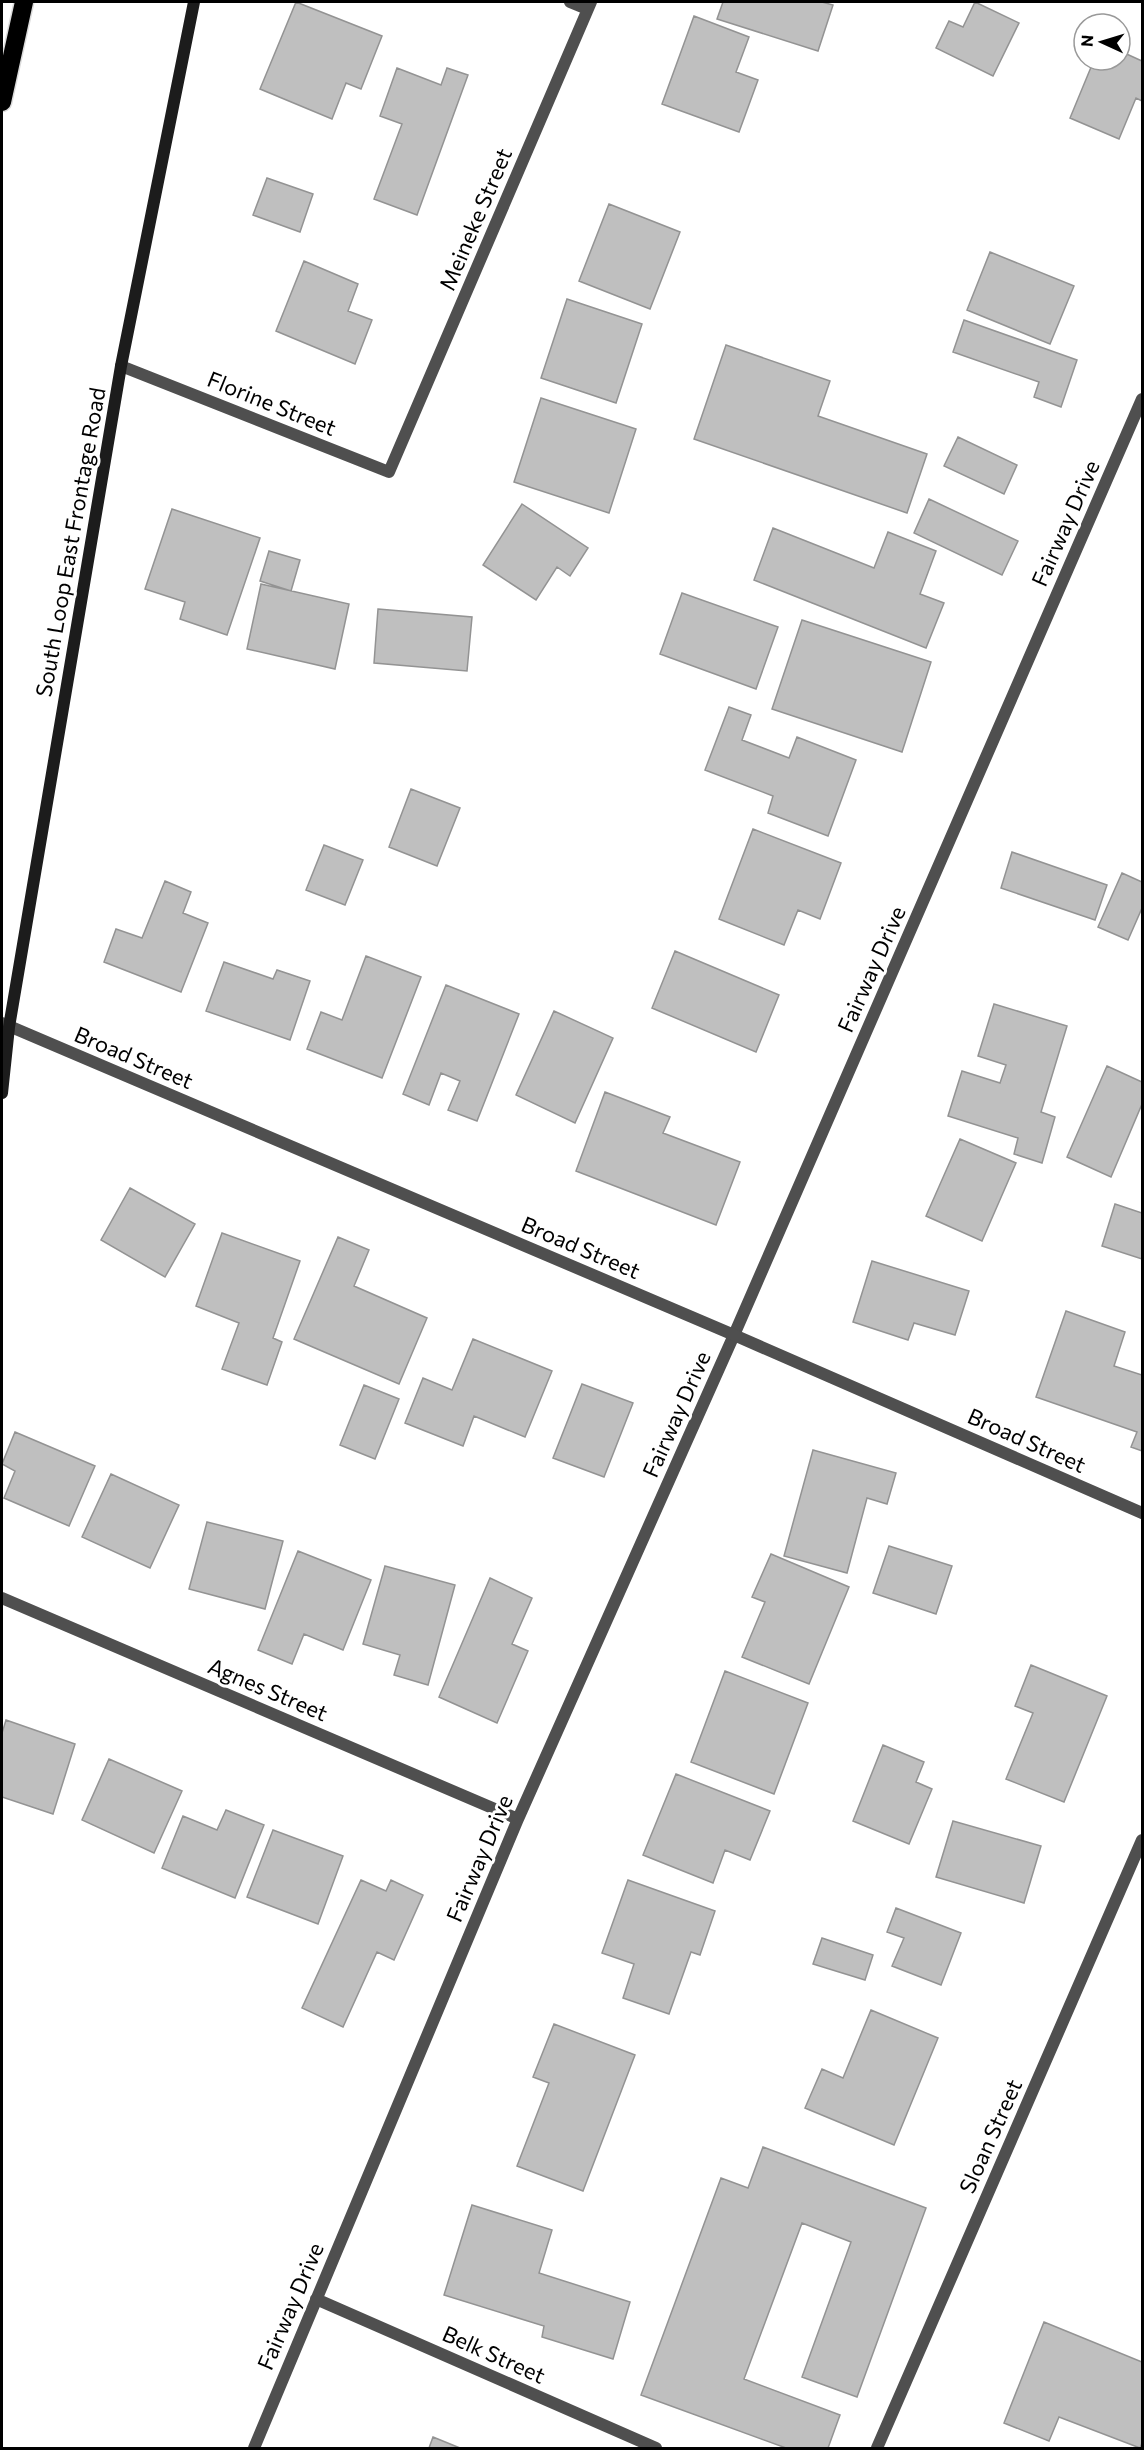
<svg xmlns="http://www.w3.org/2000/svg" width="1144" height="2450" viewBox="0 0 1144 2450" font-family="Commissioner,sans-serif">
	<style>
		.building { fill: #bfbfbf; stroke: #939393; stroke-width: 1.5 }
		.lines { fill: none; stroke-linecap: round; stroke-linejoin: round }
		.motorway-casing { stroke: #dbdbdb; stroke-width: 21 }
		.minor { stroke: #4f4f4f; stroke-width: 12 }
		.tertiary { stroke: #4f4f4f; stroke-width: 12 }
		.secondary { stroke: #1c1c1c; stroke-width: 12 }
		.motorway { stroke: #000; stroke-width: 18 }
		.labels { text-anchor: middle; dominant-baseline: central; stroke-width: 6; stroke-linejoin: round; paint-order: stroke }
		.street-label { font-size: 22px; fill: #000; stroke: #fff }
	</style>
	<rect width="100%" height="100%" fill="#fff"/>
	<path class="building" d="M296 2 382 36 361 89 346 83 332 119 260 89Z
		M723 2H822L833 5 818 51 717 19Z
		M975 2 1019 23 993 76 936 48 949 21 963 27Z
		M694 16 749 37 736 72 758 80 739 132 662 104Z
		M1120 51 1142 61V101L1136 98 1119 139 1070 118 1094 60H1120Z
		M397 68 441 85 447 68 468 75 417 215 374 199 402 124 380 116Z
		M267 178 313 194 300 232 253 215Z
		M609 204 680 232 650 309 579 281Z
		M990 252 1074 286 1050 344 967 310Z
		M304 261 358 284 348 311 372 320 355 364 276 331Z
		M567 299 642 324 616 403 541 378Z
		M964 320 1077 360 1061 407 1034 397 1039 382 953 352Z
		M726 345 830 381 818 416 927 454 907 513 694 439Z
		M541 398 636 429 609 513 514 482Z
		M958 437 1017 465 1004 494 944 466Z
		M929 499 1018 541 1002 575 914 533Z
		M522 504 588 548 570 576 557 567 536 600 483 565Z
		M172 509 260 538 227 635 180 619 185 602 145 589Z
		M773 528 874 568 888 532 936 551 920 594 944 603 926 648 754 580Z
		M269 551 300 560 291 591 260 581Z
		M261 584 349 604 335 669 247 649Z
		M682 593 778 627 756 689 660 654Z
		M378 609 472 617 467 671 374 663Z
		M802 620 931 662 902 752 772 709Z
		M729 707 751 715 742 740 789 758 797 737 856 760 828 836 768 813 773 796 705 770Z
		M411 789 460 808 437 866 389 847Z
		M753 829 841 863 820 919 798 910 784 945 719 919Z
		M324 845 363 860 345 905 306 890Z
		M1012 852 1107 885 1095 920 1001 888Z
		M1122 873 1142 882V908L1128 940 1098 927Z
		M165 881 191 892 183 913 208 923 181 992 104 962 116 929 142 938Z
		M675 951 779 995 756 1052 652 1008Z
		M366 956 421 977 382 1078 307 1049 321 1012 342 1020Z
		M224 962 273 979 277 970 310 981 290 1040 206 1011Z
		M446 985 519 1014 477 1121 448 1110 460 1081 441 1073 429 1105 403 1094Z
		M994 1004 1067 1026 1041 1112 1055 1117 1042 1163 1014 1154 1018 1138 948 1116 962 1071 1000 1083 1006 1065 978 1056Z
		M554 1011 613 1038 575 1123 516 1095Z
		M1107 1066 1142 1082V1104L1111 1177 1067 1157Z
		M605 1092 670 1117 663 1133 740 1162 716 1225 576 1171Z
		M960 1139 1016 1163 982 1241 926 1216Z
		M130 1188 195 1224 165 1277 101 1240Z
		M1115 1204 1142 1213V1259L1102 1246Z
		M222 1233 300 1261 273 1338 282 1342 267 1385 222 1369 239 1323 196 1306Z
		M338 1237 369 1250 354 1286 427 1318 399 1384 294 1339Z
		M872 1261 969 1291 955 1335 914 1323 908 1340 853 1322Z
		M1066 1311 1125 1332 1114 1366 1142 1375V1451L1131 1447 1137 1432 1036 1397Z
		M473 1339 552 1371 525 1437 474 1416 463 1446 405 1423 423 1378 452 1390Z
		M582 1384 633 1403 604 1477 553 1458Z
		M364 1385 399 1399 375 1459 340 1445Z
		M15 1432 95 1466 69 1526 4 1498 15 1471 2 1464Z
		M813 1450 896 1473 887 1504 867 1498 847 1573 784 1556Z
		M111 1474 179 1505 150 1568 82 1537Z
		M207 1522 283 1541 265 1609 189 1589Z
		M889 1546 952 1566 936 1614 873 1593Z
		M298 1551 371 1580 343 1650 304 1634 292 1664 258 1650Z
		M771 1554 849 1587 809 1684 742 1657 765 1602 752 1597Z
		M385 1566 455 1585 428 1685 394 1675 400 1655 363 1644Z
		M490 1578 532 1598 512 1644 528 1651 497 1723 439 1697Z
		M1031 1665 1107 1696 1064 1802 1006 1779 1033 1713 1015 1706Z
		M725 1671 808 1703 774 1794 691 1762Z
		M6 1720 75 1744 53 1814 2 1797V1733Z
		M883 1745 924 1762 916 1782 932 1789 909 1844 853 1821Z
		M109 1759 182 1791 154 1853 82 1820Z
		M676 1774 770 1811 750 1860 725 1850 713 1883 643 1855Z
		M226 1810 264 1825 235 1898 162 1868 183 1816 217 1830Z
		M953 1821 1041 1846 1024 1903 936 1877Z
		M273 1830 343 1856 318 1924 247 1897Z
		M361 1880 386 1891 391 1880 423 1895 394 1960 377 1952 343 2027 302 2008Z
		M628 1880 715 1911 700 1955 691 1952 669 2014 623 1998 634 1964 602 1953Z
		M896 1908 961 1933 941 1985 892 1966 904 1938 887 1932Z
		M822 1938 873 1955 865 1980 813 1964Z
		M871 2010 938 2038 894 2145 805 2108 822 2069 843 2078Z
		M554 2024 635 2055 583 2191 517 2166 549 2083 533 2077Z
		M763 2147 926 2208 857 2397 802 2377 851 2242 802 2223 744 2379 840 2415 828 2448H786L641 2395 721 2178 748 2188Z
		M472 2205 552 2230 539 2273 630 2302 613 2359 542 2337 544 2326 444 2295Z
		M1044 2322 1142 2362V2443L1140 2448 1059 2417 1049 2441 1004 2423Z
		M433 2437 460 2448H429Z"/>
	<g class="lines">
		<defs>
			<path id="motorway" d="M2 102 24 2"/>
		</defs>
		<use href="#motorway" class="motorway-casing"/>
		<path class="minor" d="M570 2 587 9
			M121 366 389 472 591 2
			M2 1598 518 1819
			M316 2299 656 2448
			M254 2448 518 1819 734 1335 1142 399
			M877 2448 1142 1840"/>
		<path class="tertiary" d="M2 1023 734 1335 1142 1513"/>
		<path class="secondary" d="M2 1093 9 1027 121 366 194 2"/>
		<use href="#motorway" class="motorway"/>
	</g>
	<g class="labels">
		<g class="street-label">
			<text transform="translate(475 219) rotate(-67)">Meineke Street</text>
			<text transform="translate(272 403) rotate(22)">Florine Street</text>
			<text transform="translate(1065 523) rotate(-66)">Fairway Drive</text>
			<text transform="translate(70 542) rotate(-80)">South Loop East Frontage Road</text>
			<text transform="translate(871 969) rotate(-66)">Fairway Drive</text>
			<text transform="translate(134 1057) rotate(23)">Broad Street</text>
			<text transform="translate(581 1247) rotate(23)">Broad Street</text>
			<text transform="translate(676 1414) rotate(-66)">Fairway Drive</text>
			<text transform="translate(1027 1440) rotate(24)">Broad Street</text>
			<text transform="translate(268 1689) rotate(23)">Agnes Street</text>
			<text transform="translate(479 1858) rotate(-67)">Fairway Drive</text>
			<text transform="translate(990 2136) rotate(-66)">Sloan Street</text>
			<text transform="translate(290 2306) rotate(-67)">Fairway Drive</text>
			<text transform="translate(494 2354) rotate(24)">Belk Street</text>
		</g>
	</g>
	<rect width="1144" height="2450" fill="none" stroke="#000000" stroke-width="6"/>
	<g transform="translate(1102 42) rotate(274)"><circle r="28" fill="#ffffff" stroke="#999999" stroke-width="1.5"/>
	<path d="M0-4.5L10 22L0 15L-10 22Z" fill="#000000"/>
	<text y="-9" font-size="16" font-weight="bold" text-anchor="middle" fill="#000000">N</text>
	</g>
</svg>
